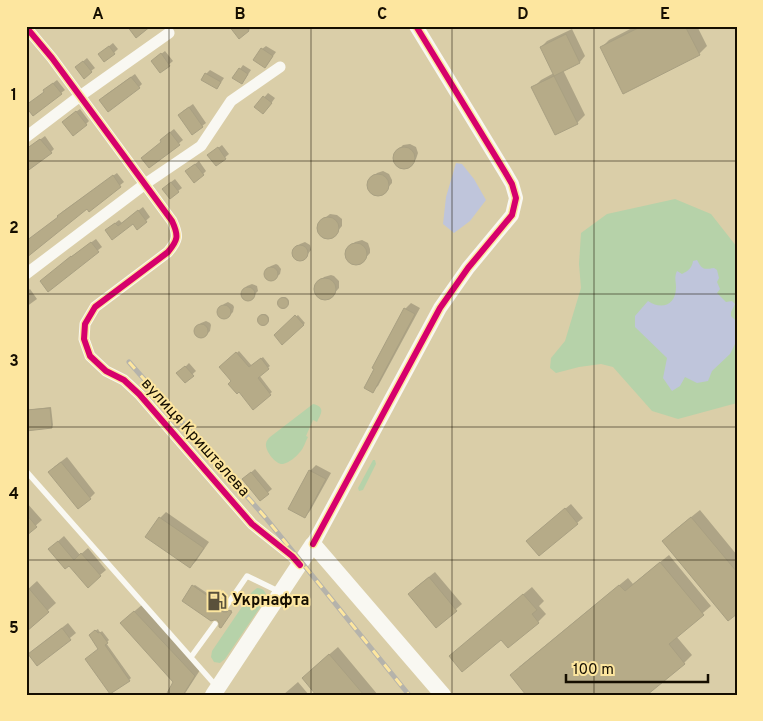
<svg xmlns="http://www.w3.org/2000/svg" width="763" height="721" viewBox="0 0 763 721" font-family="Overpass,sans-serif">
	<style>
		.green { fill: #b6d2a9 }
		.water { fill: #bfc5db }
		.shadow { fill: #0003 }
		.building { fill: #b6ab88; stroke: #a9a082 }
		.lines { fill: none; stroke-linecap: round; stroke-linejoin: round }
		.service { stroke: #f9f8f2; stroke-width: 5.5 }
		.minor { stroke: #f9f8f2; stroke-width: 11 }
		.tertiary { stroke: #f9f8f2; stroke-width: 14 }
		.secondary { stroke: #f9f8f2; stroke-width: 16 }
		.rail-casing { stroke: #b5b3ab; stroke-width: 5 }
		.rail { stroke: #fde69f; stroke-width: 3; stroke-dasharray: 9; stroke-linecap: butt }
		.cycleway-casing { stroke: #fde69f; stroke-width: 9 }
		.cycleway { stroke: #d6006c; stroke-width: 6 }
		.grid { fill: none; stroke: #150e00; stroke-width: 1; stroke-opacity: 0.55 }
		.labels { text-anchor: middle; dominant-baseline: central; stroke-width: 4; stroke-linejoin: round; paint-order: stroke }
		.street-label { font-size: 16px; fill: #150e00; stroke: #fde69f }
		.poi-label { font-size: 16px; font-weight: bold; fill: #150e00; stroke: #fde69f; text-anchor: start }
		.neatline { fill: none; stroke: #150e00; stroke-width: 2 }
		.grid-label { font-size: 16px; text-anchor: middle; font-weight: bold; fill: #150e00 }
	</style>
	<rect width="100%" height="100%" fill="#dacea8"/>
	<path class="green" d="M675 199 711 214 737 247V403L678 419 652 411 613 367 601 364 579 367 556 373 550 368 551 358 565 341 581 288 579 264 581 233 607 214Z
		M313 404C326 407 321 414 317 422L313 420 306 436 308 437C305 442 304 448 300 452 297 456 289 463 283 464 276 465 265 451 266 444 266 441 268 439 270 437Z
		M373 460H375L376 464 363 490 359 491 358 488Z
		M257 588C264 588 268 594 265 600L225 659 220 663 214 662 211 657 212 651 252 592Z"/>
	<path class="water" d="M456 163 462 164 474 179 486 200 470 221 454 233 443 224 446 197Z
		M697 260C702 269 703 270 714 268L717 270 719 278 717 282 720 289 717 293 726 302 732 301 735 304 731 312V316L737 322V340L730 354 712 371 708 381 697 383 685 377 680 386 672 391 663 378 667 358 635 327V316L648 301C661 310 676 306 676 287 676 281 674 278 677 271L682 274C688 271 692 268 693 261Z"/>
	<path class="shadow" d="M233 26H252V27L249 30Z
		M636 26H697L707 46 699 54 601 48 609 40Z
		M572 29 585 56 580 62 563 70 585 115 577 123 533 88 541 80 554 73 541 47 547 41Z
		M113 43 118 49 105 61 103 51Z
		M266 46 276 52 265 67 262 49Z
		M165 51 173 61 160 72 156 58Z
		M87 58 95 68 91 71 80 64Z
		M243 65 251 70 245 79 234 77Z
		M210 70 224 78 220 84 217 88 206 74Z
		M135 74 142 84 139 87 104 96Z
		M57 80 65 90 61 93 45 91 48 87Z
		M268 93 275 98 267 109 256 107Z
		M193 104 206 123 202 126 183 111Z
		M80 109 89 121 86 124 67 118Z
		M174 129 183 140 150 167 165 136Z
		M45 136 54 149 51 152 26 150Z
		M410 144 416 147 418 153 416 159 412 164 410 166 403 168 397 165 394 158 396 152 403 145Z
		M222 145 229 154 216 165 213 152Z
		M199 161 206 171 203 174 190 168Z
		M383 171 389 174 392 180V183L383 193 377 195 374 194 369 189V182L377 173Z
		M117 173 124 182 89 210 88 208 62 212Z
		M175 179 182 188 178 191 167 185Z
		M143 207 150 217 138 228 133 222 113 238 110 227 119 220 122 223Z
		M330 214 337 215 342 219V226L336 233 331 237 324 236 319 232V225L325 218Z
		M96 239 102 247 48 290 65 261Z
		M362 240 368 243 370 249V253L362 262 355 264 349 261 347 255 349 248 355 242Z
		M305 242 310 245 311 250 304 259 299 260 294 257 293 252 300 244Z
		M276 264 278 265 281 269 280 274 274 279H268L266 275 267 270 271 266Z
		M331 275 334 276 339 281V288L331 297 324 299 317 295 316 287 324 277Z
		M252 284 257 286 258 291 252 297 247 299 243 297 242 292 247 286Z
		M30 289 37 299 26 307V292Z
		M279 302a5 5 0 1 1 10 0a5 5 0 1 1-10 0Z
		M228 302 233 305 234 307 233 312 229 316 224 318 219 316 218 311 224 304Z
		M411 303 420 308 378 386 372 391 405 309Z
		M259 319a5 5 0 1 1 10 0a5 5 0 1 1-10 0Z
		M298 315 305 323 282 343 275 335Z
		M206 321 210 323 211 325 210 331 206 335 201 337 199 336 196 332 197 327 201 323Z
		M239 351 252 366 263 357 270 366 259 375 272 392 253 408 233 381 221 367Z
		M189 363 196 371 185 381 182 370Z
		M51 407 53 425 52 427 26 430V410Z
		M67 457 95 493 90 498 54 467Z
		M316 465 331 473 310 511 305 517 290 509 310 471Z
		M255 469 272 489 260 499 247 476Z
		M26 502 42 520 26 534Z
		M571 504 583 518 577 523 533 535Z
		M700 510 737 555V612L671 533Z
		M166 512 209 542 196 561 190 567 160 518Z
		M64 536 80 555 88 548 106 570 100 575 69 564 55 544Z
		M669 555 711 606 676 636 692 655 684 663 519 667 628 578 633 584Z
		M435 572 462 604 436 626 415 588Z
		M37 581 56 603 26 630V591Z
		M195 585 222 603V608L224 611 232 610 222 625 193 586Z
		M532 587 544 601 539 606 546 614 538 622 501 638 458 649Z
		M143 604 202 667 184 695H167L175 682 130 615Z
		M68 623 76 633 38 664 35 649Z
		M98 629 100 633 102 631 109 640 106 643 131 678 129 680 100 649 92 633Z
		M338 647 378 695H318L311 670Z
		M298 682 309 695H283Z"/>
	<path class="building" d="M127 26H151L136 38Z
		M229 26H246L249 31 239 39Z
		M642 26H685L700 55 623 94 600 47Z
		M566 34 580 63 554 76 540 47Z
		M109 46 115 54 104 62 98 54Z
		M261 48 273 56 265 68 253 60Z
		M161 53 170 66 160 73 151 61Z
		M83 61 92 72 84 79 75 67Z
		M239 68 248 74 242 84 232 78Z
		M205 73 221 82 217 89 201 80Z
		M554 76 578 124 555 135 531 87Z
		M131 77 140 88 108 112 99 100Z
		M53 83 62 94 33 116 26 107V105L44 92 43 90Z
		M263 96 272 103 263 114 254 107Z
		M189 107 203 127 192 135 178 115Z
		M76 111 87 125 73 136 62 122Z
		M170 132 180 145 149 168 141 158 161 142 160 140Z
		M40 139 52 153 26 172V149Z
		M218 147 226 159 216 166 207 155Z
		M393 158a11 11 0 1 1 22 0a11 11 0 1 1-22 0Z
		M195 164 204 175 194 183 185 171Z
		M367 185a11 11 0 1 1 22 0a11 11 0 1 1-22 0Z
		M113 175 121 187 89 212 87 209 26 258V241L58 217 57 216Z
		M171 182 179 192 170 199 162 189Z
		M138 210 147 222 137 230 133 224 112 240 105 230 115 223 118 226Z
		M317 228a11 11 0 1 1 22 0a11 11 0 1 1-22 0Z
		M91 242 99 252 48 292 40 281 71 256V257Z
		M345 254a11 11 0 1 1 22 0a11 11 0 1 1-22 0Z
		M292 253a8 8 0 1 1 16 0a8 8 0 1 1-16 0Z
		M264 274a7 7 0 1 1 14 0a7 7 0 1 1-14 0Z
		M314 289a11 11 0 1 1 22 0a11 11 0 1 1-22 0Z
		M241 294a7 7 0 1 1 14 0a7 7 0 1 1-14 0Z
		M277.5 303a5.5 5.5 0 1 1 11 0a5.5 5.5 0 1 1-11 0Z
		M217 312a7 7 0 1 1 14 0a7 7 0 1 1-14 0Z
		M404 308 415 314 373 393 364 388 374 369 372 368Z
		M257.5 320a5.5 5.5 0 1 1 11 0a5.5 5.5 0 1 1-11 0Z
		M295 315 304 325 282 345 274 335Z
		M194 331a7 7 0 1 1 14 0a7 7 0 1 1-14 0Z
		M236 352 249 367 261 358 269 369 258 378 271 395 253 410 239 392 237 394 228 384 231 381 219 367Z
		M185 366 194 376 185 383 176 373Z
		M50 408 52 428 26 431V410Z
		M61 462 91 499 78 509 48 472Z
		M309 470 326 479 305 518 288 509Z
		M251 472 269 494 260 501 242 479Z
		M565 508 578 524 539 556 526 541Z
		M26 514 37 527 26 536Z
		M159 517 204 548 190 568 145 537Z
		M691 517 737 572V614L728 621 662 541Z
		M58 541 74 560 81 553 101 576 88 588 69 566 65 569 48 549Z
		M660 562 704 615 669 644 685 664 647 695H526L510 675 619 585 625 591Z
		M429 577 457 611 436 628 408 594Z
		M26 585 49 612 26 632Z
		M192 585 221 605V610L223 612H227L229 610 232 612 221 628 219 627V623L217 620H214L211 621 182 601Z
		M523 594 537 610 532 614 539 623 508 648 501 640 462 672 449 656Z
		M134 611 195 676 183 695H166L173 682 120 623Z
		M62 628 71 640 37 666 28 654Z
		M95 630 98 633 100 632 108 643 105 645 130 681 110 694 85 659 98 649 89 635Z
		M329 654 364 695H316L302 678Z"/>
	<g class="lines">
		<path class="service" d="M26 471 217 687
			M225 608 247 576 280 592
			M191 657 215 624"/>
		<path class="minor" d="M26 27 52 58 172 221C179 236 178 240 168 252L95 307 85 324 84 339 90 356 106 371 124 380 139 394 252 524 292 556 300 565
			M26 137 80 96 169 33
			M26 274 145 184 201 146 231 101 280 67"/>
		<path class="tertiary" d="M313 544 440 308 468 268 512 215 516 198 512 184 505 172 416 26"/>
		<path class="secondary" d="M213 695 313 544 443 695"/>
		<defs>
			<path id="rail" d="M129 362 265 517 409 695"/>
		</defs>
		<use href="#rail" class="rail-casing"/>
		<use href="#rail" class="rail"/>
		<defs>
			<path id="cycleway" d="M26 27 52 58 172 221C179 236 178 240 168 252L95 307 85 324 84 339 90 356 106 371 124 380 139 394 252 524 292 556 300 565
				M313 544 440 308 468 268 512 215 516 198 512 184 505 172 416 26"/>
		</defs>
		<use href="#cycleway" class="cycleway-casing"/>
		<use href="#cycleway" class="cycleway"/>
	</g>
	<path class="grid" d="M169 26V695M311 26V695M452 26V695M594 26V695M26 161H737M26 294H737M26 427H737M26 560H737"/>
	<defs>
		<symbol id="fuel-bare" viewBox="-9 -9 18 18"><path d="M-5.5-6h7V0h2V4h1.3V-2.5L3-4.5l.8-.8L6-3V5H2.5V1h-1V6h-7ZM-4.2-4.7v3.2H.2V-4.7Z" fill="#5a513b" stroke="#fde69f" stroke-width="2.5" paint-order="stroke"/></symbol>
	</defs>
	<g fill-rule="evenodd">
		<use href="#fuel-bare" x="203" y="587" width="28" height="28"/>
	</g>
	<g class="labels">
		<g class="street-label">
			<text transform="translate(195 438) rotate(48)">вулиця Кришталева</text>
		</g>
		<g class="poi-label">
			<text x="232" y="601">Укрнафта</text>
		</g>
	</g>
	<rect width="763" height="721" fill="none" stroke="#fde69f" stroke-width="55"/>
	<path d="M566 674v8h142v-8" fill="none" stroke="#150e00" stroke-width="2.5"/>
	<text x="573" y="674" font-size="15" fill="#150e00" stroke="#fde69f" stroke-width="4" paint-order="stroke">100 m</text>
	<rect x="28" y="28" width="708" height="666" class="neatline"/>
	<g class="grid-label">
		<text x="98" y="19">A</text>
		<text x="240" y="19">B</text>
		<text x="382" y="19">C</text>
		<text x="523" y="19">D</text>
		<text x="665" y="19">E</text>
		<text x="14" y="100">1</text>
		<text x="14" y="233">2</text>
		<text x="14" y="366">3</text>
		<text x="14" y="499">4</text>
		<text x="14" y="633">5</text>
	</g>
</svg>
